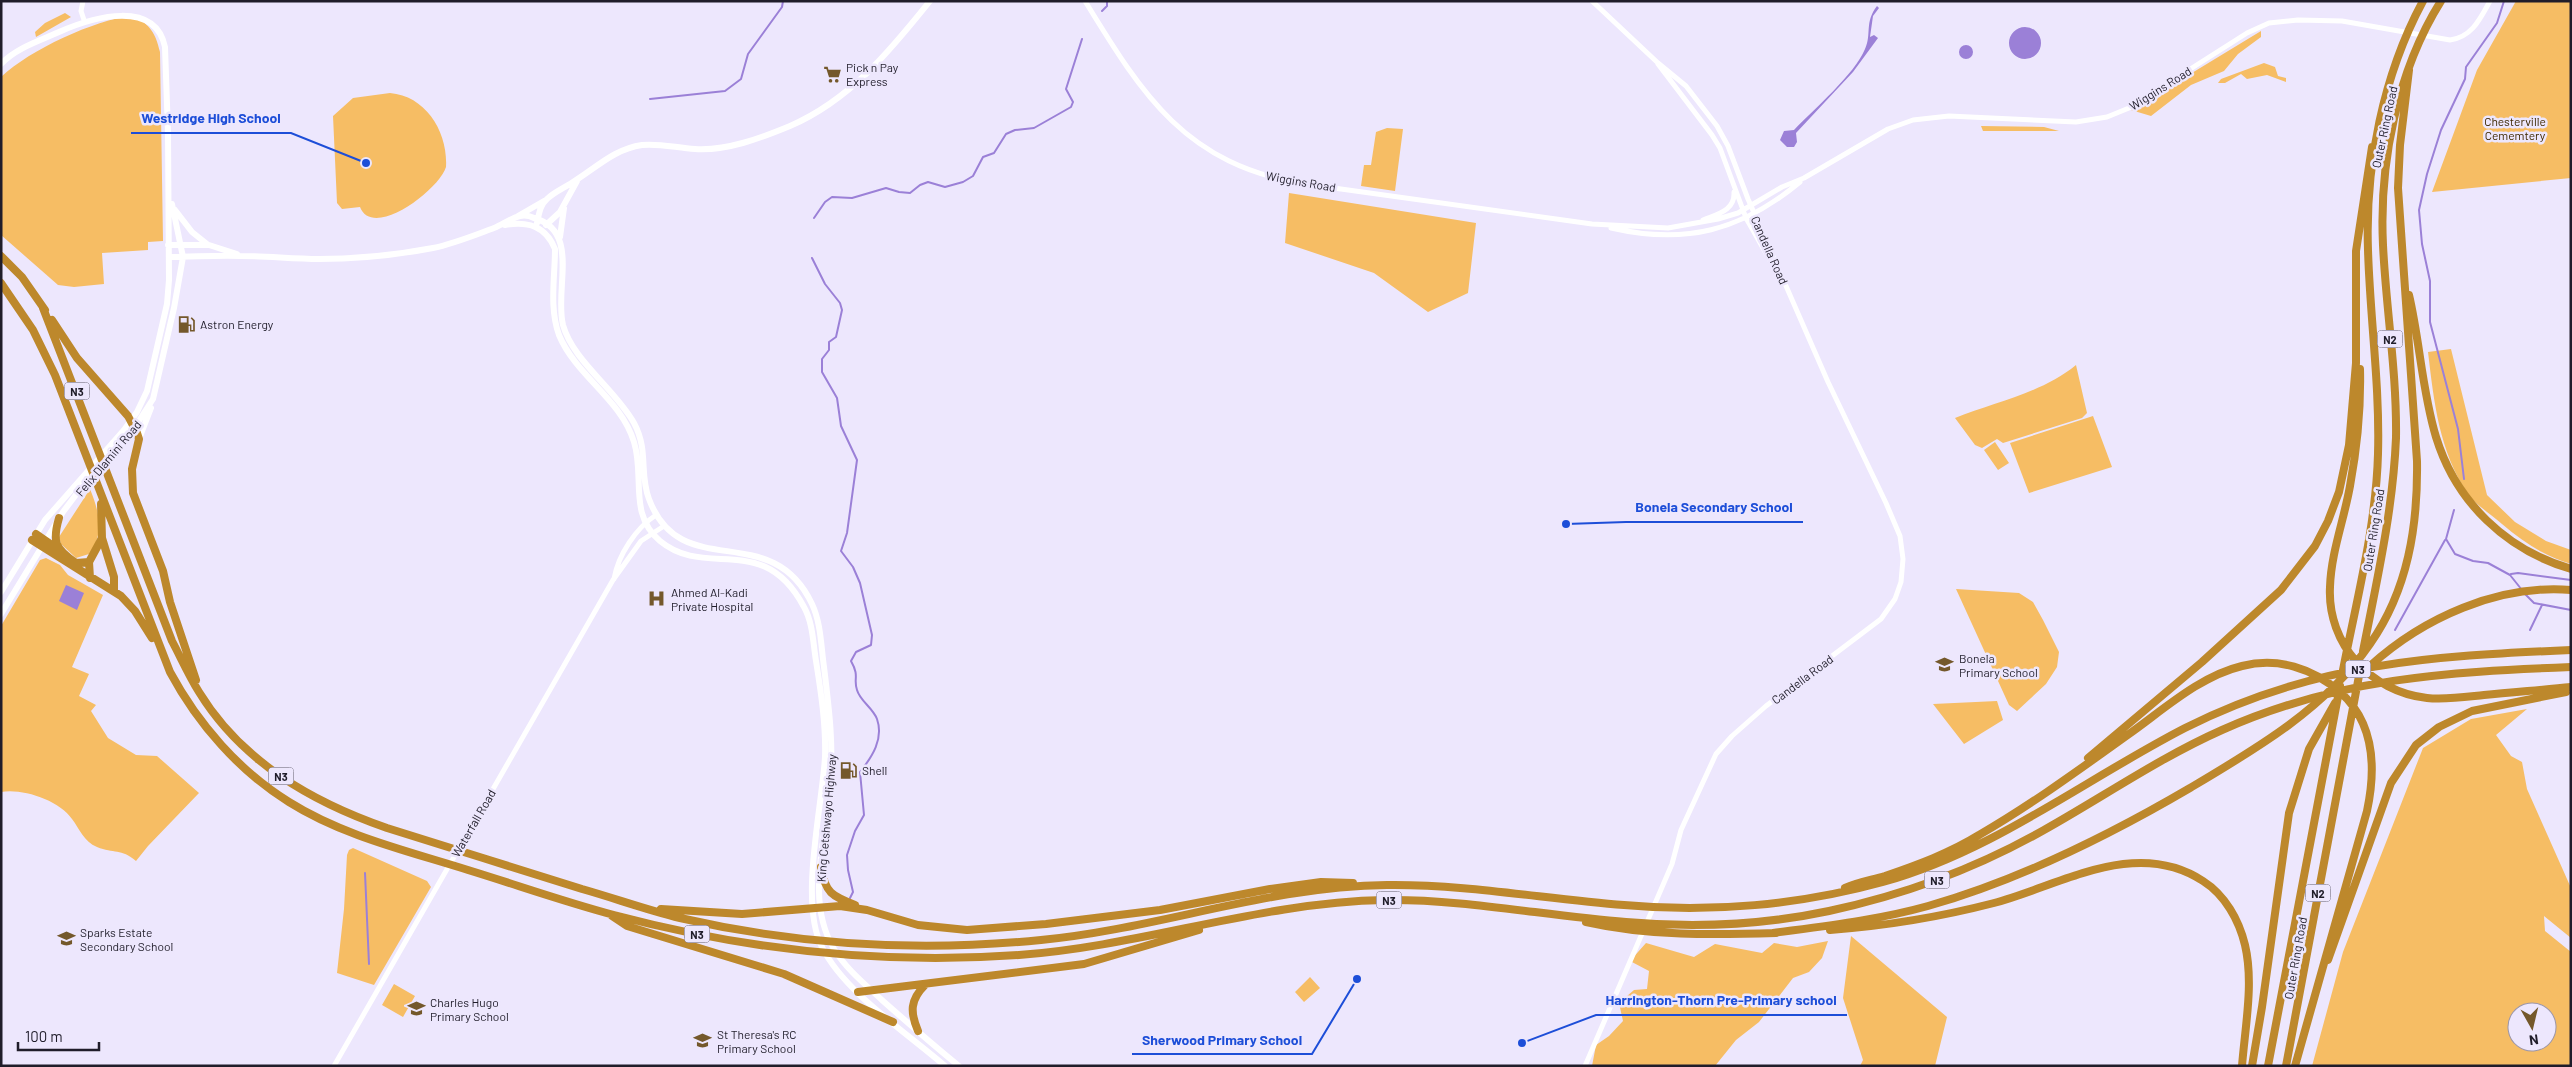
<svg xmlns="http://www.w3.org/2000/svg" width="2572" height="1067" viewBox="0 0 2572 1067" font-family="Barlow,sans-serif">
	<style>
		.green { fill: #f6bd64; fill-rule: evenodd }
		.water { fill: #9b80d7 }
		.lines { fill: none; stroke-linecap: round; stroke-linejoin: round }
		.stream { stroke: #9b80d7; stroke-width: 2 }
		.tertiary { stroke: #fff; stroke-width: 5 }
		.secondary { stroke: #fff; stroke-width: 6 }
		.motorway { stroke: #bd882c; stroke-width: 8 }
		.labels { text-anchor: middle; dominant-baseline: central; stroke-width: 5; stroke-linejoin: round; paint-order: stroke }
		.shield { fill: #ede7fd; stroke: #5e5a69; stroke-width: 1 }
		.shield-label { font-size: 11px; font-weight: bold; fill: #201d2a }
		.poi-label { font-size: 12px; fill: #201d2a; stroke: #ede7fd; text-anchor: start }
		.street-label { font-size: 12px; fill: #201d2a; stroke: #ede7fd }
		.park-label { font-size: 12px; fill: #3e2800; stroke: #ede7fd }
		.leader { fill: none; stroke: #1d4ed8; stroke-width: 2 }
		.callout-dot { fill: #1d4ed8; stroke: #ede7fd; stroke-width: 2 }
		.callout-label { font-size: 14px; text-anchor: middle; font-weight: bold; fill: #1d4ed8; stroke: #ede7fd; stroke-width: 5; stroke-linejoin: round; paint-order: stroke }
	</style>
	<rect width="100%" height="100%" fill="#ede7fd"/>
	<path class="green" d="M2516 1H2571V178L2432 192 2477 70Z
		M65 13 71 17 36 37 35 32 45 23Z
		M133 15C151 26 155 32 160 52L163 241 148 242V250L102 253 104 284 74 287 58 285 1 235V77C31 49 93 21 133 15Z
		M2261 31V37L2238 54 2224 71 2191 85 2151 116 2131 110Z
		M2264 63 2275 67 2278 76 2286 78V82L2267 75 2247 79 2241 74 2225 83H2218L2221 79Z
		M390 93C426 96 448 132 446 167 439 190 373 240 360 207L342 209 337 203 333 116 353 98Z
		M1981 126 2044 127 2059 131H1983Z
		M1387 128 1403 129 1395 191 1361 186 1364 165H1371L1376 132Z
		M1289 193 1476 223 1468 293 1428 312 1374 273 1285 243Z
		M2451 349 2487 495 2515 522 2546 541 2571 550V564C2544 556 2523 542 2502 524 2492 515 2476 505 2468 494 2439 451 2434 402 2428 352Z
		M2076 365 2087 413 2082 418 2003 443 1997 439 1982 448 1975 445 1955 418C1995 402 2042 393 2076 365Z
		M2093 416 2112 467 2029 493 2010 443Z
		M1995 442 2009 463 1998 470 1984 450Z
		M90 489C99 511 105 534 89 554L76 558 61 544 59 537Z
		M46 558 60 565 68 575 103 595 72 667 89 674 79 696 96 705 91 711 108 738 136 755 157 756 199 793 148 846 136 861C121 848 114 854 97 847 84 842 79 828 72 819 59 800 22 788 1 792V626L40 560Z
		M1956 589 2019 593 2033 602 2043 620 2059 652 2057 667 2046 684 2017 711 2009 705Z
		M1997 701 2003 720 1964 744 1933 704Z
		M2527 709 2496 735 2511 756 2522 762 2527 789 2571 888V938L2544 916 2545 931 2571 952V1065L2312 1066 2343 952 2423 748 2471 719ZM2517 1012H2547V1042H2517Z
		M353 848 427 881 431 887 374 985 337 973 344 909 347 855 349 850Z
		M1851 936 1947 1017 1935 1066H1860L1863 1060 1843 998Z
		M1828 941 1822 958 1809 972 1793 978 1759 1022 1736 1040 1715 1066H1592L1596 1045 1609 1036 1623 1021 1619 1003 1634 990 1647 989 1649 971 1630 961 1646 943 1694 957 1715 944 1762 953 1774 943 1797 947Z
		M1310 977 1320 988 1304 1002 1295 992Z
		M394 984 415 996 403 1017 382 1005Z"/>
	<path class="water" d="M1877 6 1879 8 1873 16 1870 37 1874 35 1878 38 1853 72 1796 133 1797 142 1794 147H1787L1780 140 1784 131 1794 130C1813 110 1855 74 1865 49 1872 34 1864 23 1877 6Z
		M2009 43a16 16 0 1 1 32 0a16 16 0 1 1-32 0Z
		M1959 52a7 7 0 1 1 14 0a7 7 0 1 1-14 0Z
		M66 585 84 593 77 610 59 601Z"/>
	<g class="lines">
		<path class="stream" d="M1102 11 1107 6V1
			M650 99 725 91 741 79 748 54 782 7 783 1
			M814 218 825 202 832 197 852 198 886 188 899 192 910 193 920 185 928 182 945 187 963 182 973 176 983 157 994 153 1006 134 1015 130 1034 128 1071 107 1073 102 1066 89 1082 39
			M812 258 825 284 840 303 842 310 836 337 829 342V350L822 359V372L837 398 841 426 857 460 847 533 841 551 853 567 860 583 872 635 871 645 856 652 851 661C860 677 853 678 857 690 860 701 873 708 877 719 884 739 872 757 860 772L864 815 855 831 847 855 848 870 853 892 850 898
			M2464 479 2458 429 2430 322V281L2422 244 2419 210 2427 174 2441 130 2465 79 2466 67 2497 23 2504 1
			M2454 510 2446 539 2455 554 2473 561 2488 563 2510 575 2522 590
			M2511 574 2518 573 2571 580
			M2525 594 2534 603 2571 610
			M2395 630 2445 540
			M2530 630 2542 605
			M365 873 369 964"/>
		<path class="tertiary" d="M83 1 81 11 84 20
			M1085 1C1143 96 1186 165 1305 184L1592 224 1668 228 1718 219 1738 213 1782 187 1804 178 1888 129 1913 120 1949 116 2076 122 2107 117 2129 108 2247 33 2269 23 2298 20 2342 21 2450 40C2472 37 2480 19 2490 1
			M1658 64 1712 135 1720 148 1746 218 1780 278
			M1703 220C1717 214 1735 211 1734 192
			M1611 228C1685 245 1741 231 1800 182
			M614 579C618 555 636 528 656 515
			M334 1066 613 580 641 541 664 526
			M1585 1066 1672 864 1681 830 1716 754 1732 736 1766 706 1881 619 1895 599 1901 582 1903 559 1900 536 1886 503 1828 382 1748 199 1728 146 1717 126 1686 86 1658 63 1592 1"/>
		<path class="secondary" d="M1 64C16 48 39 41 59 32 95 16 155 0 165 47L168 133 169 280 167 304 147 391 137 412 124 430 45 520 1 592
			M175 210 192 232 207 244
			M518 216 544 201
			M537 223C539 214 540 205 547 199 554 192 564 188 573 182 596 168 614 149 642 145 659 143 677 148 695 149 727 151 761 138 790 126 850 100 890 51 930 1
			M505 225C528 221 546 226 555 249 555 277 549 308 559 335 576 376 621 399 634 442 645 477 628 514 660 541 707 580 763 530 804 607 813 623 813 643 816 661 821 692 826 725 825 757 822 808 799 903 822 947 844 992 906 1032 945 1066
			M546 225 560 212 577 181
			M560 237 564 208
			M168 245H209L237 254
			M169 257C193 257 217 255 240 256 267 256 293 259 319 259 357 259 396 255 433 248 453 244 475 235 494 228 502 225 511 218 520 216 525 215 530 216 534 218 581 231 554 289 563 325 573 361 615 389 634 423 649 451 639 473 649 499 681 585 771 517 812 604 821 623 821 646 824 667 829 708 834 746 830 788 826 839 805 901 834 949 846 969 866 985 883 1001 908 1023 933 1045 959 1066
			M139 439 151 408
			M1 614 63 512 87 480 135 427 153 399 174 308 183 257 172 204"/>
		<path class="motorway" d="M1 256 22 277 45 310
			M1 283 33 330 55 375 170 672C198 724 239 771 289 802 343 836 408 851 468 870 517 885 565 902 614 915 747 950 882 965 1019 955 1143 946 1260 902 1385 900 1465 899 1546 916 1626 922 1694 928 1763 925 1829 911 1904 895 1977 868 2044 830 2103 797 2159 758 2222 730 2339 678 2445 672 2571 667
			M2409 295C2420 342 2422 391 2436 437 2456 502 2506 550 2571 569
			M43 308 172 641C181 658 189 676 199 692 242 762 312 802 387 828 452 848 517 869 582 889 614 898 647 910 680 918 798 945 920 952 1041 940 1157 929 1269 886 1387 885 1467 884 1545 899 1624 905 1710 913 1800 905 1883 882 1994 851 2084 780 2185 728 2313 663 2431 656 2571 650
			M52 320 77 358 128 416 137 433 139 439 132 469 133 493 163 571 170 602 196 680
			M2360 369C2361 409 2357 448 2350 486 2344 520 2331 553 2330 587 2327 644 2371 692 2427 698 2446 700 2465 697 2484 695 2513 692 2542 690 2571 687
			M59 518C52 542 55 549 76 563L89 562
			M36 534 59 550
			M102 538 114 577V591
			M32 540 121 596 135 611 152 638
			M90 578 89 562 102 538 101 504
			M2363 651C2377 580 2393 510 2396 438 2397 373 2386 309 2383 245 2379 163 2397 71 2441 1
			M2370 666C2423 618 2498 584 2571 590
			M2342 675C2356 602 2376 528 2378 454 2380 386 2370 318 2368 250 2365 166 2383 75 2423 1
			M2088 758 2202 662 2281 590 2315 546 2328 521 2339 492 2349 445 2356 363V251L2372 147
			M821 867C825 893 832 896 855 905
			M1845 888C1858 882 1872 880 1885 876 1917 865 1950 853 1979 835 2031 805 2080 769 2129 734 2163 710 2200 676 2242 666 2278 657 2312 668 2340 692 2375 723 2376 769 2367 811L2295 1066
			M661 909 742 914 840 906 867 910 918 925 967 930 1046 924 1160 910 1270 889 1321 882 1353 883
			M612 916 627 926 784 974 893 1022
			M1586 922C1648 936 1713 935 1776 933
			M1830 930C1885 926 1940 917 1994 903 2061 885 2136 837 2203 881 2225 895 2239 920 2245 945 2254 983 2245 1027 2242 1066
			M1773 933C1825 926 1878 920 1928 906 2020 880 2108 836 2190 788 2256 749 2326 708 2370 644 2408 590 2418 526 2417 461L2398 188 2400 145 2409 70
			M2328 960 2391 783 2416 745 2439 727 2472 711 2566 692
			M858 992 1084 964 1199 930
			M918 1031C910 1012 910 1000 925 985
			M2252 1066 2262 1007 2289 813 2309 749 2335 703
			M2268 1066 2340 686
			M2286 1066 2361 665"/>
	</g>
	<defs>
		<symbol id="supermarket-bare" viewBox="-9 -9 18 18"><path d="M-6-5.5h2.5l.6 2H6L4.5 2H-2.5L-4.4-4H-6ZM-1.5 3.2a1.3 1.3 0 1 0 .1 0ZM3 3.2a1.3 1.3 0 1 0 .1 0Z" fill="#74582b" stroke="#ede7fd" stroke-width="2.5" paint-order="stroke"/></symbol>
		<symbol id="fuel-bare" viewBox="-9 -9 18 18"><path d="M-5.5-6h7V0h2V4h1.3V-2.5L3-4.5l.8-.8L6-3V5H2.5V1h-1V6h-7ZM-4.2-4.7v3.2H.2V-4.7Z" fill="#74582b" stroke="#ede7fd" stroke-width="2.5" paint-order="stroke"/></symbol>
		<symbol id="hospital-bare" viewBox="-9 -9 18 18"><path d="M-5-5h3v3.5h4V-5h3V5h-3V1.5h-4V5h-3Z" fill="#74582b" stroke="#ede7fd" stroke-width="2.5" paint-order="stroke"/></symbol>
		<symbol id="school-bare" viewBox="-9 -9 18 18"><path d="M0-5L7-2L0 1L-7-2ZM-4 1L0 2.5L4 1V4Q0 6-4 4Z" fill="#74582b" stroke="#ede7fd" stroke-width="2.5" paint-order="stroke"/></symbol>
	</defs>
	<g fill-rule="evenodd">
		<use href="#supermarket-bare" x="820" y="62" width="25" height="25"/>
		<use href="#fuel-bare" x="174" y="312" width="25" height="25"/>
		<use href="#hospital-bare" x="644" y="586" width="25" height="25"/>
		<use href="#school-bare" x="1932" y="652" width="25" height="25"/>
		<use href="#fuel-bare" x="836" y="758" width="25" height="25"/>
		<use href="#school-bare" x="54" y="926" width="25" height="25"/>
		<use href="#school-bare" x="404" y="996" width="25" height="25"/>
		<use href="#school-bare" x="690" y="1028" width="25" height="25"/>
	</g>
	<g class="labels">
		<g class="shield">
			<rect x="2377.5" y="330.5" width="25" height="17" rx="4"/>
			<rect x="64.5" y="382.5" width="25" height="17" rx="4"/>
			<rect x="2345.5" y="660.5" width="25" height="17" rx="4"/>
			<rect x="268.5" y="767.5" width="25" height="17" rx="4"/>
			<rect x="1924.5" y="871.5" width="25" height="17" rx="4"/>
			<rect x="2305.5" y="884.5" width="25" height="17" rx="4"/>
			<rect x="1376.5" y="891.5" width="25" height="17" rx="4"/>
			<rect x="684.5" y="925.5" width="25" height="17" rx="4"/>
		</g>
		<g class="shield-label">
			<text x="2390" y="339">N2</text>
			<text x="77" y="391">N3</text>
			<text x="2358" y="669">N3</text>
			<text x="281" y="776">N3</text>
			<text x="1937" y="880">N3</text>
			<text x="2318" y="893">N2</text>
			<text x="1389" y="900">N3</text>
			<text x="697" y="934">N3</text>
		</g>
		<g class="poi-label">
			<text x="846" y="67">Pick n Pay<tspan x="846" dy="14">Express</tspan></text>
			<text x="200" y="324">Astron Energy</text>
			<text x="671" y="592">Ahmed Al-Kadi<tspan x="671" dy="14">Private Hospital</tspan></text>
			<text x="1959" y="658">Bonela<tspan x="1959" dy="14">Primary School</tspan></text>
			<text x="862" y="770">Shell</text>
			<text x="80" y="932">Sparks Estate<tspan x="80" dy="14">Secondary School</tspan></text>
			<text x="430" y="1002">Charles Hugo<tspan x="430" dy="14">Primary School</tspan></text>
			<text x="717" y="1034">St Theresa's RC<tspan x="717" dy="14">Primary School</tspan></text>
		</g>
		<g class="street-label">
			<text transform="translate(2160 88) rotate(-32)">Wiggins Road</text>
			<text transform="translate(2384 127) rotate(-78)">Outer Ring Road</text>
			<text transform="translate(1301 181) rotate(10)">Wiggins Road</text>
			<text transform="translate(1770 250) rotate(66)">Candella Road</text>
			<text transform="translate(108 458) rotate(-50)">Felix Dlamini Road</text>
			<text transform="translate(2373 530) rotate(-81)">Outer Ring Road</text>
			<text transform="translate(1802 679) rotate(-37)">Candella Road</text>
			<text transform="translate(826 818) rotate(-85)">King Cetshwayo Highway</text>
			<text transform="translate(473 823) rotate(-60)">Waterfall Road</text>
			<text transform="translate(2295 958) rotate(-80)">Outer Ring Road</text>
		</g>
		<g class="park-label">
			<text x="2515" y="121">Chesterville<tspan x="2515" dy="14">Cememtery</tspan></text>
		</g>
	</g>
	<path class="leader" d="M366 163L291 133H131M1566 524L1626 522H1803M1522 1043L1596 1015H1847M1357 979L1312 1054H1132"/>
	<g class="callout-dot">
		<circle cx="366" cy="163" r="5"/>
		<circle cx="1566" cy="524" r="5"/>
		<circle cx="1522" cy="1043" r="5"/>
		<circle cx="1357" cy="979" r="5"/>
	</g>
	<g class="callout-label">
		<text x="211" y="123">Westridge High School</text>
		<text x="1714" y="512">Bonela Secondary School</text>
		<text x="1721" y="1005">Harrington-Thorn Pre-Primary school</text>
		<text x="1222" y="1045">Sherwood Primary School</text>
	</g>
	<rect width="2572" height="1067" fill="none" stroke="#201d2a" stroke-width="5"/>
	<g transform="translate(2532 1027) rotate(172)"><circle r="24" fill="#ede7fd" stroke="#9b96a9"/>
	<path d="M0-4L9 19L0 12L-9 19Z" fill="#74582b"/>
	<text y="-8" font-size="14" font-weight="bold" text-anchor="middle" fill="#201d2a">N</text>
	</g>
	<path d="M18 1042v8h81v-8" fill="none" stroke="#201d2a" stroke-width="2.5"/>
	<text x="25" y="1042" font-size="15" fill="#201d2a" stroke="#ede7fd" stroke-width="4" paint-order="stroke">100 m</text>
</svg>
